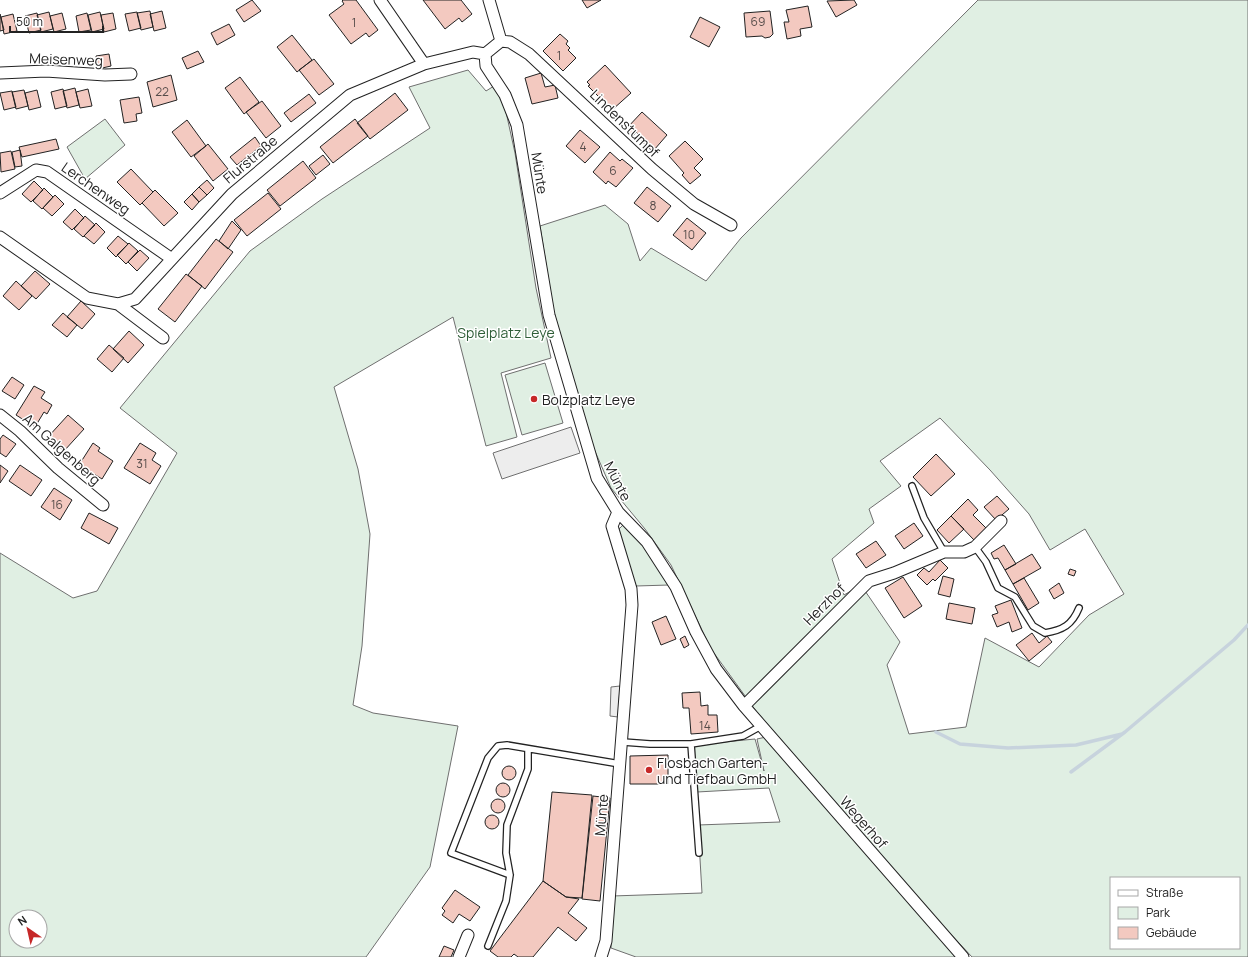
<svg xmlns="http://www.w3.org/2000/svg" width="1248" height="957" viewBox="0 0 1248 957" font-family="Manrope,sans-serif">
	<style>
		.green { fill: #e0efe3; stroke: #6f6f6f; fill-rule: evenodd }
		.parking { fill: #ededed; stroke: #6f6f6f }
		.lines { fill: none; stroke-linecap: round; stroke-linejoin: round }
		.stream { stroke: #c7d3dd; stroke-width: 3.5 }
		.building { fill: #f3c9c0; stroke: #222 }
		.lane-casing { stroke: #222; stroke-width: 8 }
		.street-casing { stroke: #222; stroke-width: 13 }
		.lane { stroke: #fff; stroke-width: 5.5 }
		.street { stroke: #fff; stroke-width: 11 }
		.poi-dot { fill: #c62828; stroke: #fff; stroke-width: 1.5 }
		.labels { text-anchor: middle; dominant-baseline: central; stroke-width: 3; stroke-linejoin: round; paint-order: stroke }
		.number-label { font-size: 12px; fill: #564c4a }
		.street-label { font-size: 14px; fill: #222; stroke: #fff }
		.park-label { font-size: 14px; fill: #2f5e38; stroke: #fff }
		.poi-label { font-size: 14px; fill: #222; stroke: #fff; text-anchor: start }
	</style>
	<rect width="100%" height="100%" fill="#fff"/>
	<path class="green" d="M978 0H1248V957H972L932 914 756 711 711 649 671 565 645 529 611 488 591 442 553 309 540 226 605 205 628 224 640 261 651 248 706 281 741 238ZM940 418 990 470 1029 514 1050 550 1085 529 1124 594 1089 615 1039 667 985 638 966 727 909 734 887 665 900 642 861 585 844 595 832 559 874 523 869 509 901 486 880 461ZM1111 878H1239V948H1111Z
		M468 70 486 91 494 86 504 103 515 153 536 288 551 358 501 373 517 437 486 446 453 317 334 387 358 469 370 534 362 646 353 705 373 713 458 726 430 867 366 957H0V553L73 598 97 591 177 453 120 408 250 251 322 199 430 128 409 87ZM16 917H40V941H16Z
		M105 119 125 145 85 179 67 147Z
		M545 363 563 423 522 435 505 375Z
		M623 525C643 543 657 562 669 585L636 586 617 531Z
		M766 737 956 957H636L611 948 612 896 702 893 698 825 780 822 769 788 697 792 693 745 755 739 764 771 757 739Z"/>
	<path class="parking" d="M571 427 580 453 502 479 493 453Z
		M620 686 618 717 610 716 611 687Z"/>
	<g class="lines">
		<path class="stream" d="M936 732 960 744 1008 748 1076 745 1122 734
			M1071 772 1125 732 1234 640 1248 625"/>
	</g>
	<path class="building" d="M252 0 261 11 244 22 236 10Z
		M343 0H356L378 30 369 37 366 33 351 44 329 15 344 4 342 1Z
		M423 0H461L472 14 462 22 459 18 445 29Z
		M582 0H601L587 8Z
		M854 0 857 5 836 17 827 1Z
		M808 6 812 27 800 29 801 36 787 39 784 22H789L786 10Z
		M150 11 153 27 141 30 137 13Z
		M162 11 166 28 154 31 150 14Z
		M770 11 773 34 770 37 765 38 762 36 746 37 744 13Z
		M49 12 53 29 41 32 37 15Z
		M100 12 104 29 92 32 88 15Z
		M137 12 141 28 129 31 125 14Z
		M37 13 41 30 29 33 25 16Z
		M62 13 66 29 54 32 50 16Z
		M87 13 91 30 79 32 76 16Z
		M113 13 116 29 104 32 101 15Z
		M0 14 4 30 0 31Z
		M13 14 17 31 4 34 1 17Z
		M700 17 720 27 709 47 690 37Z
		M229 24 235 35 217 45 211 33Z
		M560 34 568 41 566 44 570 48 568 50 576 58 563 71 543 51Z
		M292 35 312 60 297 72 277 47Z
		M198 51 204 62 187 69 182 58Z
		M109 54 111 66 98 69 96 56Z
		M314 59 334 84 319 95 299 70Z
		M605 65 631 93 612 110 588 86 590 85 587 82Z
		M541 73 545 87 555 85 558 98 532 104 525 78Z
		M171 75 177 100 153 107 147 82Z
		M240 77 259 102 244 114 225 88Z
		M75 88 79 105 67 108 63 91Z
		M63 89 67 106 55 109 51 92Z
		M88 89 92 106 80 108 76 92Z
		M24 90 28 106 16 109 12 92Z
		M37 90 41 107 29 110 25 93Z
		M12 91 16 107 4 110 0 93Z
		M395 93 408 110 370 139 357 123Z
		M309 94 316 103 291 122 284 113Z
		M139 97 142 113 136 114 137 121 124 123 120 100Z
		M262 101 281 126 266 138 246 112Z
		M642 112 667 135 654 150H651L641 141 643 139 636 132 633 136 626 129Z
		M355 119 368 136 333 163 320 147Z
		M187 120 206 146 191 157 172 132Z
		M580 130 600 147 585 163 566 146Z
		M255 137 261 146 237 165 230 157Z
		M56 139 59 149 22 157 19 147Z
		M685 141 703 159 694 168 701 175 690 184 682 175 684 173 669 156Z
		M208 144 228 169 213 181 194 156Z
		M20 150 22 166 15 167 12 152Z
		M11 151 15 169 1 172 0 153Z
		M610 152 620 161 622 159 633 168 616 187 608 181 606 184 593 172Z
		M323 155 330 164 316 175 309 166Z
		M303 161 316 178 280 206 267 190Z
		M131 169 153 192 140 205 117 182Z
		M207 180 214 188 207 195 199 187Z
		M34 181 43 190 31 202 22 194Z
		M199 187 207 195 199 202 192 194Z
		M647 187 671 206 658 222 634 203Z
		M44 188 53 197 42 209 33 201Z
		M155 190 178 213 164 226 142 203Z
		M268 193 281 209 247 236 234 220Z
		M192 194 199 202 192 210 184 202Z
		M55 195 64 204 52 216 43 208Z
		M75 209 84 218 72 230 63 222Z
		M85 216 95 225 83 237 74 229Z
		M687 218 706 233 692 250 673 235Z
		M232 221 241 230 228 249 219 241Z
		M96 223 105 232 94 244 84 236Z
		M118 236 128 244 116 257 107 248Z
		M216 239 233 252 205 289 188 275Z
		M129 243 138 251 126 264 117 255Z
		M140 250 149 258 137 271 128 262Z
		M35 271 50 284 36 299 21 286Z
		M186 274 202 286 175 322 158 309Z
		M16 281 32 296 19 310 3 296Z
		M81 301 95 314 82 329 67 317Z
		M63 313 77 325 67 337 52 325Z
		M129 331 144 345 128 363 113 349Z
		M109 345 124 358 112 372 97 359Z
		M12 377 24 385 15 399 2 391Z
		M34 386 45 392 41 398 52 405 47 414 44 412 35 427 16 415Z
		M68 415 84 429 64 451 48 437Z
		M3 435 16 444 6 457 0 453V439Z
		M93 443 100 448 98 451 113 461 102 479 79 465Z
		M140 443 156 453 152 460 161 466 150 484 124 468Z
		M936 454 955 474 931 496 913 477Z
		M0 465 8 471 0 483Z
		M20 465 42 480 31 496 9 481Z
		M54 488 72 500 60 520 41 507Z
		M997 496 1009 509 996 520 984 507Z
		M968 499 978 510 973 515 986 528 974 540 951 516Z
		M89 513 118 528 109 544 81 528Z
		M951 516 964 529 949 543 937 530Z
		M914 523 923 536 904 549 895 536Z
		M876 541 886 555 866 568 856 554Z
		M1004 545 1016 564 1005 570 998 558 994 559 991 553Z
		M1032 554 1041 568 1013 584 1005 570Z
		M940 560 948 568 935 581 933 579 927 585 917 575 924 568 929 572Z
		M1070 569 1076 571 1074 576 1068 574Z
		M943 576 954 579 950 597 938 594Z
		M903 577 922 606 904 618 885 588Z
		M1024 578 1039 603 1028 610 1013 584Z
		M1059 583 1064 593 1054 599 1049 590Z
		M1011 600 1022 628 1012 632 1009 622 997 627 992 615 998 613 995 606Z
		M949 603 975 608 972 624 946 619Z
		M666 616 676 639 661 645 652 622Z
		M1032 633 1039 643 1047 636 1052 642 1029 661 1016 645Z
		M685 636 689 645 684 648 680 639Z
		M700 692 701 706 708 705V715H717L718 732 691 734 689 708H683L682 693Z
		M668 755V784H630V756Z
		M502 773a7 7 0 1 1 14 0a7 7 0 1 1-14 0Z
		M496 790a7 7 0 1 1 14 0a7 7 0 1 1-14 0Z
		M552 792 592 795 582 898 566 897 543 881Z
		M593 796 610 798 600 901 582 899Z
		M491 806a7 7 0 1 1 14 0a7 7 0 1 1-14 0Z
		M485 822a7 7 0 1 1 14 0a7 7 0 1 1-14 0Z
		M543 881 566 897 579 899 568 913 587 928 576 941 558 927 533 957H518L514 954 511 957H498L490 951Z
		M455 890 480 907 470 921 459 914 453 923 442 915 445 911 442 908Z
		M444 946 454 950 451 957H439Z"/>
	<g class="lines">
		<defs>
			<path id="lane" d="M912 486 924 518 944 552
				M975 547 986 562 998 588 1015 597 1033 626 1045 633C1063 630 1072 625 1079 608
				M623 742 650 744H691L699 853
				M691 744 743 736 761 726
				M510 875 451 853 488 758 498 746 507 745 620 764
				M488 946 506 901 510 875 506 853 507 825 528 769V749"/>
			<path id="street" d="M380 0 424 64
				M489 0 501 41
				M501 41 510 42 529 54 652 169 694 204 731 225
				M485 54 486 66 505 95 517 125 549 315 597 478 618 512 647 542 676 587 696 632 716 669 744 706 963 957
				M485 54 501 41
				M0 73 46 71 105 75 131 74
				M0 193 36 170 47 172 172 259
				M0 237 87 298 118 304 135 299 232 194 350 95 424 64 473 52 485 54
				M118 304 163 338
				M0 415 20 431 58 468 103 505
				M744 706 869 581 894 573 944 552H964L975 547 1001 521
				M459 957 468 935
				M601 957 606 941 632 605 631 589 612 526 618 512"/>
		</defs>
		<use href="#lane" class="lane-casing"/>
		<use href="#street" class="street-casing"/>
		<use href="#lane" class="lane"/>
		<use href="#street" class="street"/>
	</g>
	<g class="poi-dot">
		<circle cx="534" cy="399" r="4"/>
		<circle cx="649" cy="770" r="4"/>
	</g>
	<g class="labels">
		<g class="number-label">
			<text x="758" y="21">69</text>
			<text x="354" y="22">1</text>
			<text x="559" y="55">1</text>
			<text x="162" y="91">22</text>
			<text x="583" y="146">4</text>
			<text x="613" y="170">6</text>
			<text x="653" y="205">8</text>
			<text x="689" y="234">10</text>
			<text x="142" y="463">31</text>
			<text x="57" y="504">16</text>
			<text x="705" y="725">14</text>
		</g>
		<g class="street-label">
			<text transform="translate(66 59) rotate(2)">Meisenweg</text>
			<text transform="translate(625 123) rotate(44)">Lindenstumpf</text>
			<text transform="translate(250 159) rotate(-40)">Flurstraße</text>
			<text transform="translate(540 173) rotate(81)">Münte</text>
			<text transform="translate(96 188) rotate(35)">Lerchenweg</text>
			<text transform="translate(62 449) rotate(42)">Am Galgenberg</text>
			<text transform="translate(618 481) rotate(63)">Münte</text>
			<text transform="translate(824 604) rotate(-45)">Herzhof</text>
			<text transform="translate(601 815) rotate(-85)">Münte</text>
			<text transform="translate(864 822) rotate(49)">Wegerhof</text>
		</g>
		<g class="park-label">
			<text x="506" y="332">Spielplatz Leye</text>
		</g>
		<g class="poi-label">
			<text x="542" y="399">Bolzplatz Leye</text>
			<text x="657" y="762">Flosbach Garten-<tspan x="657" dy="16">und Tiefbau GmbH</tspan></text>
		</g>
	</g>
	<rect x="1110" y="877" width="130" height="72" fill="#ffffff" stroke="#a7a7a7"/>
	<rect x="1118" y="890" width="20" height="6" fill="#ffffff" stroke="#a7a7a7"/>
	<text x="1146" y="897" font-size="12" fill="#222222">Straße</text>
	<rect x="1118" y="907" width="20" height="12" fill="#e0efe3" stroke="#a7a7a7"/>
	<text x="1146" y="917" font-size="12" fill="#222222">Park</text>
	<rect x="1118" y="927" width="20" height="12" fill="#f3c9c0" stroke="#a7a7a7"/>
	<text x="1146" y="937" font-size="12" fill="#222222">Gebäude</text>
	<g transform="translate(28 929) rotate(326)"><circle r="19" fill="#ffffff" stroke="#a7a7a7"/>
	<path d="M0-3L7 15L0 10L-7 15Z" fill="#c62828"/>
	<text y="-6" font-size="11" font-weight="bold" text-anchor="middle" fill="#222222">N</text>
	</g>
	<path d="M10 26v6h93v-6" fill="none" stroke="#222222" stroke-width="2"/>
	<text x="16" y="26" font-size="12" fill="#222222" stroke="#ffffff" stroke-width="3" paint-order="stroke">50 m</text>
</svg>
